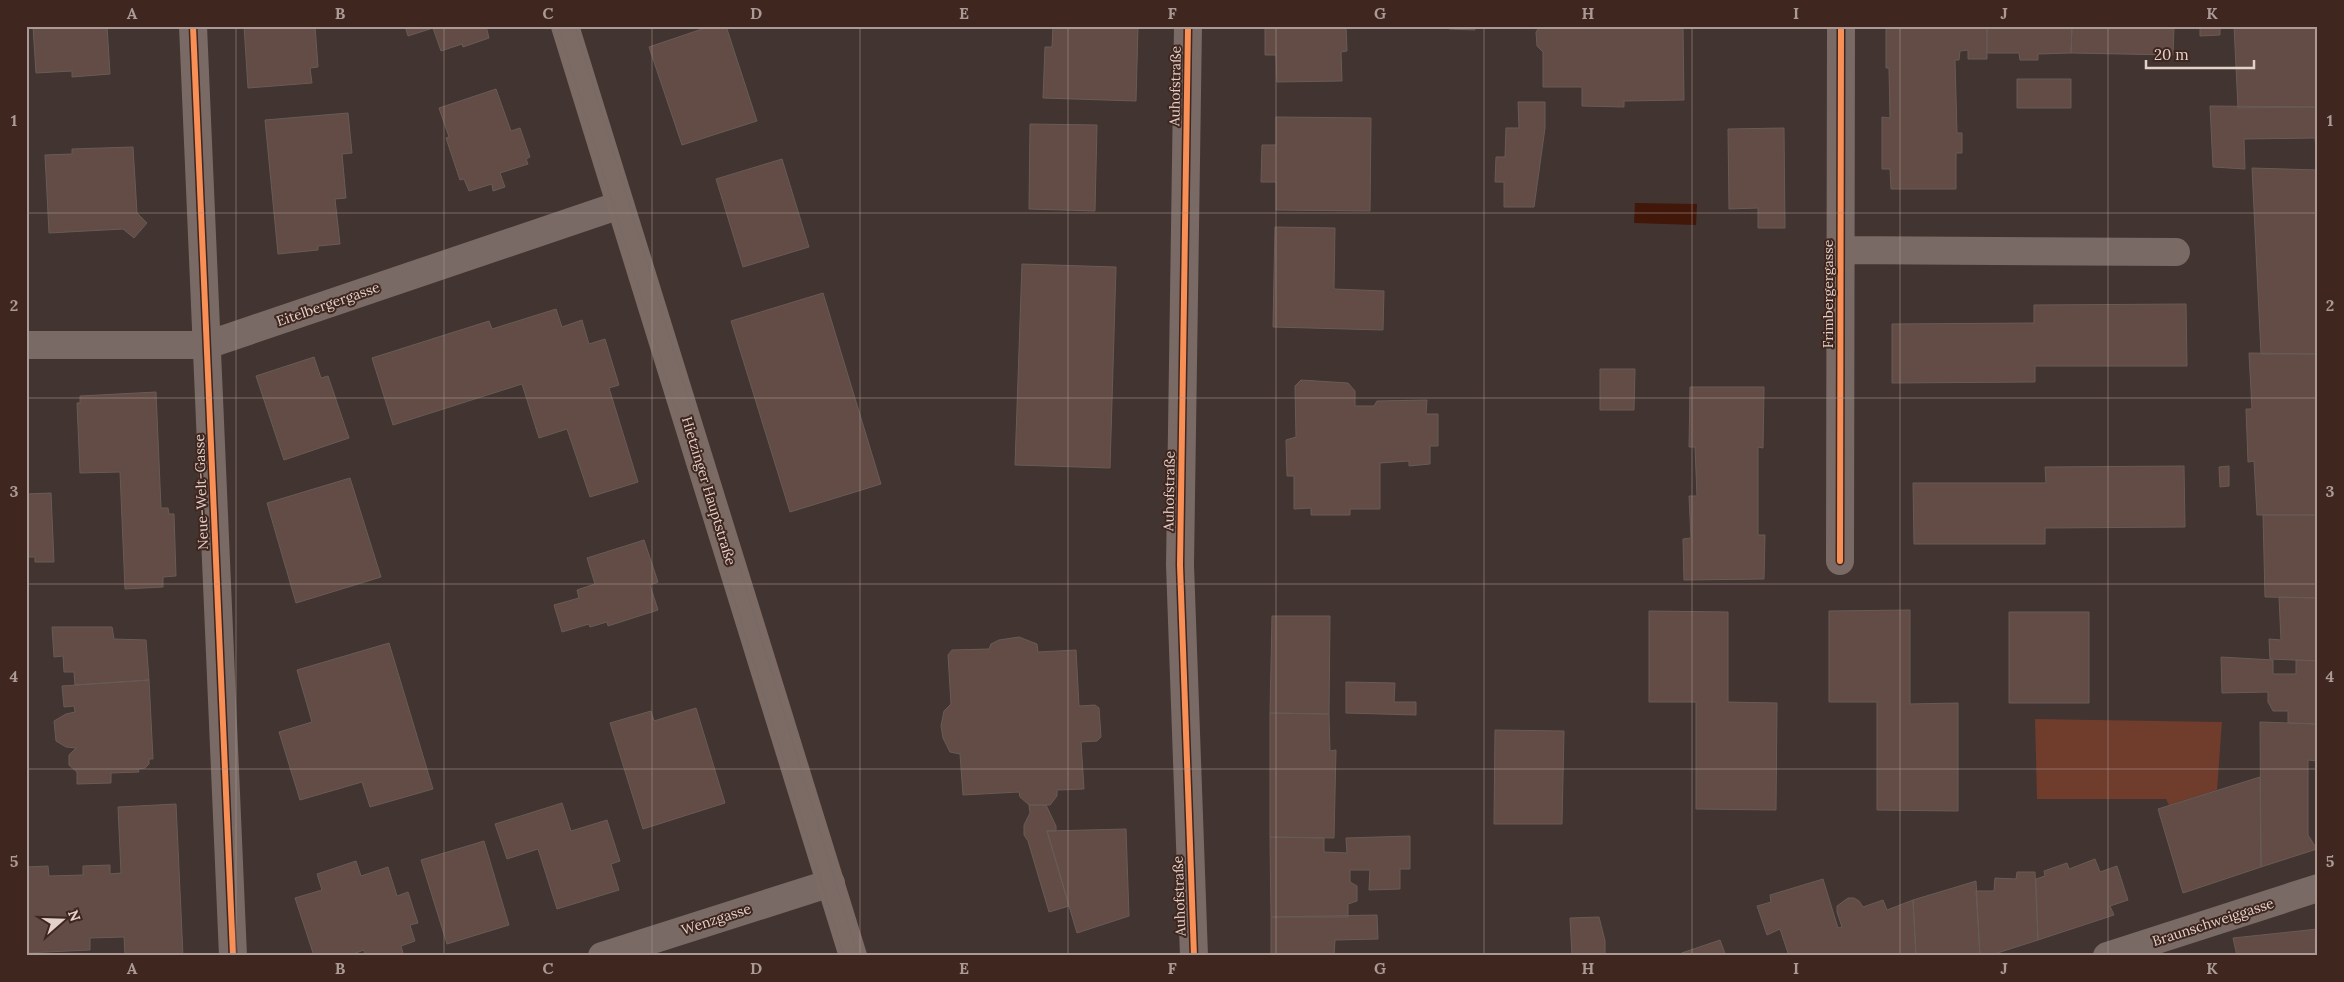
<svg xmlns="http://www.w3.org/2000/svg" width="2344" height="982" viewBox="0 0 2344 982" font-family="Lora,serif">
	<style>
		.green { fill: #703c2c }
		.water { fill: #41170a }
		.building { fill: #624c45; stroke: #685b57 }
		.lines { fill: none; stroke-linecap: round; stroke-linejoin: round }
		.minor { stroke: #796a66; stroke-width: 28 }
		.major { stroke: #7c6a64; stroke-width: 28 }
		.tram { stroke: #766a67; stroke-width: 1 }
		.cycleway-casing { stroke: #3f261e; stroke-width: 9 }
		.cycleway { stroke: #f78f57; stroke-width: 6 }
		.grid { fill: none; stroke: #ab9a95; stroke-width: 1; stroke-opacity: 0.55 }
		.labels { text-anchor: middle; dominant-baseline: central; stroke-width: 4; stroke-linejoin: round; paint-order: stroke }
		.street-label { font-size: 14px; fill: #e3d1cc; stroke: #3f261e }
		.neatline { fill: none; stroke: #ab9a95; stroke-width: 2 }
		.grid-label { font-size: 16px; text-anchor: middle; font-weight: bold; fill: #ab9a95 }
	</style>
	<rect width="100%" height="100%" fill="#423430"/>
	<path class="green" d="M2035 719 2222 722 2217 790 2169 805 2166 799H2037Z"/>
	<path class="water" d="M1635 203 1697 204 1696 225 1634 223Z"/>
	<path class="building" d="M33 26H107L110 74 72 77V71L36 73Z
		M244 26H315L318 67 310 68 312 83 248 88Z
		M405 26H486L489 38 463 47 462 44 441 51 433 28 408 36Z
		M711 26H726L757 121 682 145 649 47Z
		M1053 26H1138L1136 101 1043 98 1045 47H1052Z
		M1265 26H1346L1347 51 1341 52 1342 81 1277 82 1276 55H1265Z
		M1449 26H1475V30L1449 29Z
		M1540 26 1683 27 1684 100 1624 101V107L1582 106V87H1543V52L1537 46 1536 32Z
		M1886 26H1987V59H1968V50L1960 51 1959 60H1955L1957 133H1962V153H1956V189H1891L1890 169H1882V117L1890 118 1889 68H1886Z
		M1987 26H2072L2071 53 2038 54V60H2020L2019 53H1987Z
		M2072 26H2174L2173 55 2071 53Z
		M2200 26H2220V35L2200 36Z
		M2234 26H2318V107L2238 108Z
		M2017 79H2071V108H2017Z
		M496 89 511 131 520 128 530 157 526 159 528 164 500 173 505 187 493 191 492 184 469 191 464 179 460 180 446 138 449 137 439 108Z
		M1518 102H1545V128L1534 207H1504V182H1495L1496 157H1505L1506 128H1519Z
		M2210 106 2318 107V170L2315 138 2244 139 2245 169 2213 167Z
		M348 113 352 153 342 154 346 198 335 199 340 244 318 246V250L278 254 265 120Z
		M1276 117 1371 118 1370 211 1276 210V182H1261L1262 145H1276Z
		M1030 124 1097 125 1095 211 1029 209Z
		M1784 128 1785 228H1758V208L1729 209 1728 129Z
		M133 147 137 213 147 223 134 238 123 229 49 233 45 155 72 154V149Z
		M782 159 809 247 743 267 716 179Z
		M2252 168 2318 170V354H2261Z
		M1275 227 1335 228 1334 289 1384 291 1383 330 1273 327Z
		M1022 264 1116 267 1110 468 1015 465Z
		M823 293 881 484 790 512 731 321Z
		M2186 304 2187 366H2035V382L1892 383V324L2034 323V305Z
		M556 309 562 327 582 320 589 344 605 339 619 385 609 388 638 482 590 497 567 429 539 438 522 384 393 425 372 358 489 321 492 329Z
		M2249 353 2318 354V515H2257L2254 461 2248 462 2246 409H2252Z
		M314 357 321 378 328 376 349 438 284 460 256 376Z
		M1600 369H1635L1634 410H1600Z
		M1301 380 1348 383 1355 391V406H1374L1377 401 1427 400 1426 414H1438V446H1430V464L1409 466V461L1380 463V509H1350V515H1311V508L1294 509V476H1287L1286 440 1296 437 1295 386Z
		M1690 387H1764L1763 448 1758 447V535H1765L1764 579 1684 580 1683 539 1691 538 1689 496H1697L1695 447H1689Z
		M156 392 161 508H168L169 514H174L176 576 163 577V587L125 589 120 472 80 473 77 403H80V396Z
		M2184 466 2185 527 2045 528V544H1914L1913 483H2046L2045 467Z
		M2229 466V486L2220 487 2219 467Z
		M350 478 381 577 296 603 267 503Z
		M51 493 54 562H35V557H26V494Z
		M2263 515H2318V598L2265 597Z
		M644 540 658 582 650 585 658 610 608 626 607 622 590 627 589 624 562 632 554 605 579 598 577 590 595 584 587 558Z
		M2279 597 2318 598V661L2270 659 2269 639 2281 640Z
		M1910 610V704L1958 703V811L1877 810V702H1829V611Z
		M1649 611 1728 612V702L1777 703 1776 810 1696 809V702H1649Z
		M2009 612H2089V703H2009Z
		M1272 616H1330L1329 714 1270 713Z
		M52 627H112L114 639 146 640 149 680 75 685 74 672H64L63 656 54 657Z
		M1019 637 1037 644 1038 652 1076 650 1079 706 1095 705 1099 708 1101 737 1097 741 1081 742 1084 789 1057 790V796L1050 805H1029L1020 797 1019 792 963 795 960 754 950 752 943 738 941 726 944 711 951 704 948 655 952 650 989 649 991 644 999 640Z
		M389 643 433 789 370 807 362 782 300 800 279 732 312 722 297 670Z
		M2221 657 2273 660V674H2296V660L2318 661V724L2288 723V711H2273L2268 702V692L2222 693Z
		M149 680 153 759H149V764L145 768 138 769 139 772 111 773V783L77 784V772L69 765V755L76 748 66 747 56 741 54 721 66 714 75 712 74 706 64 707 62 686Z
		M1346 682 1395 683 1394 702H1416V715L1346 713Z
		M696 708 725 803 643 829 610 723 651 711 654 721Z
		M1270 713 1329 714 1330 751 1336 750 1334 838 1270 837Z
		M2260 722 2318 724V761L2308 760V835L2317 849 2261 867Z
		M1495 730 1564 731 1562 824H1494Z
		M2260 777 2261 867 2183 893 2158 809Z
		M562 803 571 831 607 820 620 861 611 864 619 890 557 909 538 849 507 859 495 824Z
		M176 804 183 956H125L124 937 90 938V950L26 953V867L48 866 49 876 83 875V866L110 865V874L121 873 118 807Z
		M1029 805H1046L1056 826V831H1047L1069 906 1049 912 1028 841 1024 835V825L1030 813Z
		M1126 829 1129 916 1077 933 1047 831Z
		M1410 836V869H1400V889L1369 890 1370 870H1350V882L1357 886V901L1348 904V917H1271L1270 837 1324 838V852L1347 853 1346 838Z
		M484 841 509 925 447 944 421 860Z
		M2095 859 2100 872 2117 866 2128 900 2110 906 2114 915 2038 940 2036 879 2045 876 2044 871 2067 863 2069 869Z
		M356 861 361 876 388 867 397 896 408 892 418 923 410 925 415 941 401 946 403 953 394 956H365L364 950 347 956H314L295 898 322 890 317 874Z
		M2017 872H2035L2038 940 1988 956H1980L1976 891H1994L1995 878 2016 879Z
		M1823 879 1838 928 1842 927 1837 912V906L1848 898H1854L1859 901 1863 907 1883 900 1887 910 1913 900 1916 956H1789L1780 929 1767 935 1757 906 1771 902 1770 895Z
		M1976 881 1980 956H1916L1913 900Z
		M1377 915 1378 939 1335 940 1334 956H1271V917Z
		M1599 917 1605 941V956H1572L1570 918Z
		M2318 929V956H2237L2233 938Z
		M1720 940 1726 956H1673Z"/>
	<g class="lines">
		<path class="minor" d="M193 26 233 956
			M1188 26 1180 565 1194 956
			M1840 250 2176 252
			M26 345H207L620 205
			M1840 561 1841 26
			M602 956 831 883
			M2107 956 2318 888"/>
		<path class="major" d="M565 26 853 956"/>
		<path class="tram" d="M558 26 844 956
			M575 26 858 956"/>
		<defs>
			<path id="cycleway" d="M193 26 233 956
				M1188 26 1180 565 1194 956
				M1840 561 1841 26"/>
		</defs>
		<use href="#cycleway" class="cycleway-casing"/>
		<use href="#cycleway" class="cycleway"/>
	</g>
	<path class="grid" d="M236 26V956M444 26V956M652 26V956M860 26V956M1068 26V956M1276 26V956M1484 26V956M1692 26V956M1900 26V956M2108 26V956M26 213H2318M26 398H2318M26 584H2318M26 769H2318"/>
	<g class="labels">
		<g class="street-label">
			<text transform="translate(1175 86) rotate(-89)">Auhofstraße</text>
			<text transform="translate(1828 294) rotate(-90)">Frimbergergasse</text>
			<text transform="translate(328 304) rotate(-19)">Eitelbergergasse</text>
			<text transform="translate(709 491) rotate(73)">Hietzinger Hauptstraße</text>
			<text transform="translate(1169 491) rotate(-89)">Auhofstraße</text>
			<text transform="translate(201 492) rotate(-92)">Neue-Welt-Gasse</text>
			<text transform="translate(1179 896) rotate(-92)">Auhofstraße</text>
			<text transform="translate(716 919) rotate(-18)">Wenzgasse</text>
			<text transform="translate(2213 922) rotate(-18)">Braunschweiggasse</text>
		</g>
	</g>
	<rect width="2344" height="982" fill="none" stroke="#3f261e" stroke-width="55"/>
	<g transform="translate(62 920) rotate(70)" stroke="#3f261e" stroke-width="4" paint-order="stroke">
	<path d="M0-4L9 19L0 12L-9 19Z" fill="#e3d1cc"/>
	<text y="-8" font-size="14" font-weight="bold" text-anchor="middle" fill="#e3d1cc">N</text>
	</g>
	<path d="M2146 60v8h108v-8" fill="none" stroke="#e3d1cc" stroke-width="2.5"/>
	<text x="2154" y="60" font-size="15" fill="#e3d1cc" stroke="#3f261e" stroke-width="4" paint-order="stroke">20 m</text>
	<rect x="28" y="28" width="2288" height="926" class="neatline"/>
	<g class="grid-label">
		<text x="132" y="19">A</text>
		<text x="340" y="19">B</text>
		<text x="548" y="19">C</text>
		<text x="756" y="19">D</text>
		<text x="964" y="19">E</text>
		<text x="1172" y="19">F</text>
		<text x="1380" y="19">G</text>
		<text x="1588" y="19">H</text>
		<text x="1796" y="19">I</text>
		<text x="2004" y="19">J</text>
		<text x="2212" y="19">K</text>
		<text x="14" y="126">1</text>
		<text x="2330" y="126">1</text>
		<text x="14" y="311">2</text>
		<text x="2330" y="311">2</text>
		<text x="14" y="497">3</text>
		<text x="2330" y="497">3</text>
		<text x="14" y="682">4</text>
		<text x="2330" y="682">4</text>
		<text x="14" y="867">5</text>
		<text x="2330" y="867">5</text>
		<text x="132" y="974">A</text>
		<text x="340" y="974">B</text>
		<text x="548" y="974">C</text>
		<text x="756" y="974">D</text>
		<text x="964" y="974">E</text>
		<text x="1172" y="974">F</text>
		<text x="1380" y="974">G</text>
		<text x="1588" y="974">H</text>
		<text x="1796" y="974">I</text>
		<text x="2004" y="974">J</text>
		<text x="2212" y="974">K</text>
	</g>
</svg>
